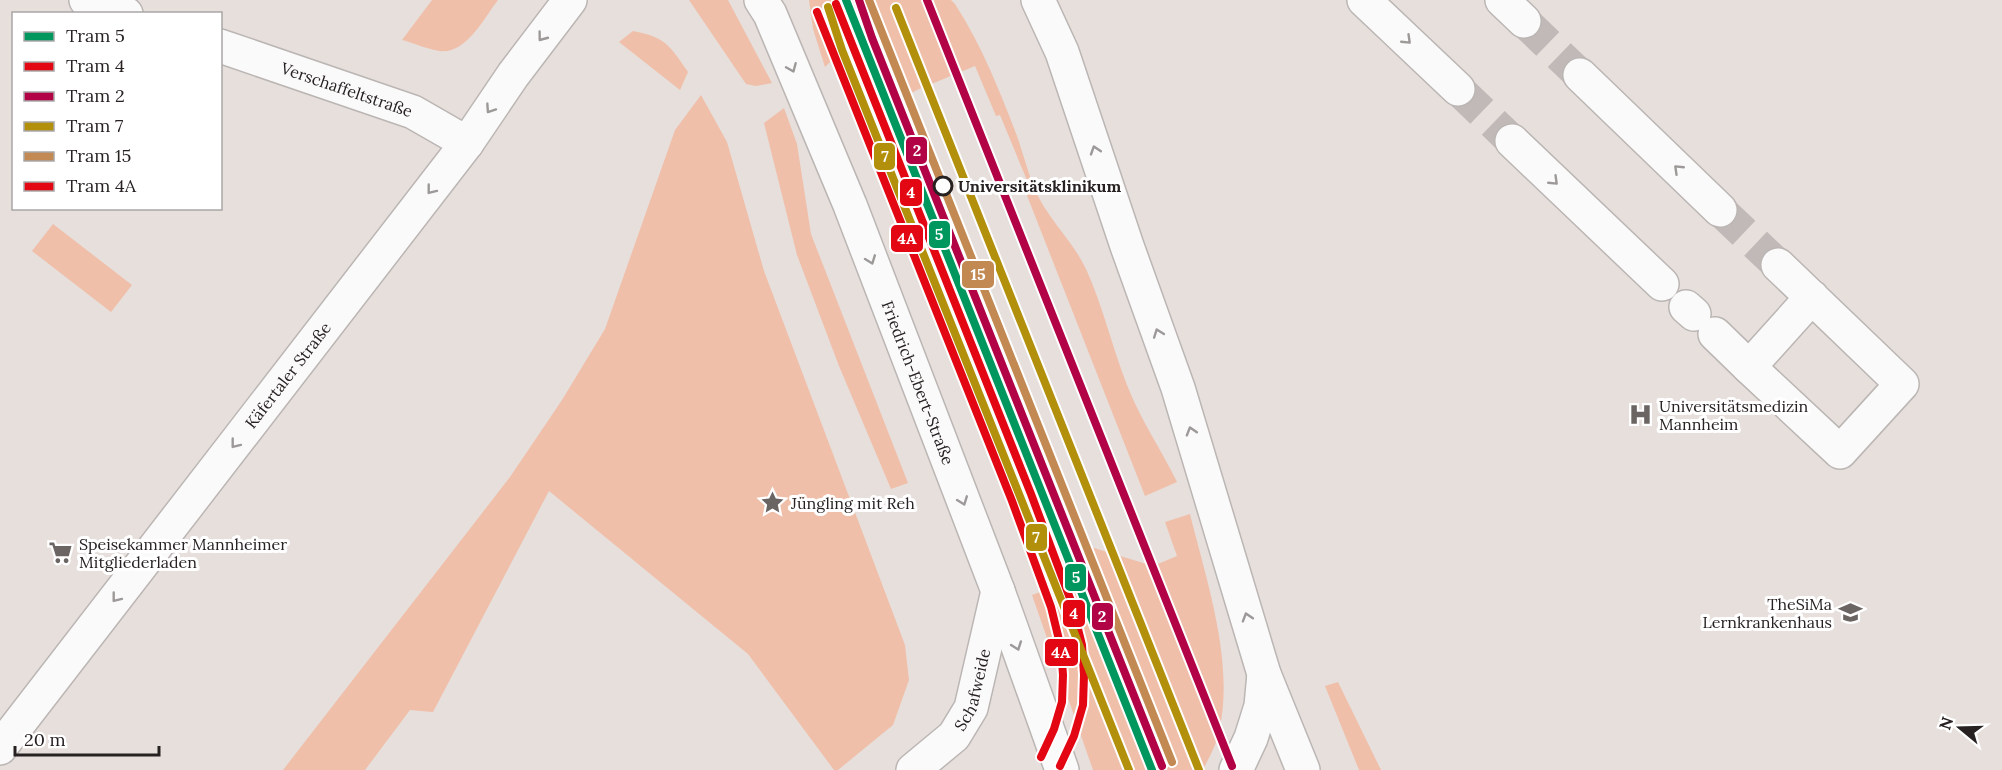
<svg xmlns="http://www.w3.org/2000/svg" width="2002" height="770" viewBox="0 0 2002 770" font-family="Lora,serif">
	<style>
		.green { fill: #f0bfa9 }
		.lines { fill: none; stroke-linecap: round; stroke-linejoin: round }
		.street-tunnel { stroke: #c0b9b7; stroke-width: 33; stroke-dasharray: 33 16; stroke-linecap: butt }
		.street-casing { stroke: #bbb6b4; stroke-width: 36 }
		.secondary-casing { stroke: #bbb6b4; stroke-width: 36 }
		.primary-casing { stroke: #bbb6b4; stroke-width: 36 }
		.street { stroke: #fbfafa; stroke-width: 33 }
		.secondary { stroke: #fbfafa; stroke-width: 33 }
		.primary { stroke: #fbfafa; stroke-width: 33 }
		.tram { stroke: #c1c0bf; stroke-width: 1.5 }
		.tram-1-casing { stroke: #fff; stroke-width: 12 }
		.tram-2-casing { stroke: #fff; stroke-width: 12 }
		.tram-3-casing { stroke: #fff; stroke-width: 12 }
		.tram-4-casing { stroke: #fff; stroke-width: 12 }
		.tram-5-casing { stroke: #fff; stroke-width: 12 }
		.tram-6-casing { stroke: #fff; stroke-width: 12 }
		.tram-1 { stroke: #00975f; stroke-width: 8 }
		.tram-2 { stroke: #e30613; stroke-width: 8 }
		.tram-3 { stroke: #b10346; stroke-width: 8 }
		.tram-4 { stroke: #b3900c; stroke-width: 8 }
		.tram-5 { stroke: #c38953; stroke-width: 8 }
		.tram-6 { stroke: #e30613; stroke-width: 8 }
		.oneway { stroke: #9c9998 }
		.stop-dot { fill: #fff; stroke: #272221; stroke-width: 3 }
		.labels { text-anchor: middle; dominant-baseline: central; stroke-width: 6; stroke-linejoin: round; paint-order: stroke }
		.street-label { font-size: 16px; fill: #272221; stroke: #fff }
		.stop-label { font-size: 16px; font-weight: bold; fill: #272221; stroke: #fff; text-anchor: start }
		.poi-label { font-size: 16px; fill: #272221; stroke: #fff; text-anchor: start }
		.line-badge { stroke: #fff; stroke-width: 2 }
		.badge-label { font-size: 16px; text-anchor: middle; font-weight: bold; fill: #fff }
	</style>
	<rect width="100%" height="100%" fill="#e6dfdc"/>
	<path class="green" d="M432 0H498C484 18 466 55 439 51 427 49 414 43 402 40Z
		M689 0H728L772 83 756 86 746 84Z
		M809 0H951L955 4C982 46 999 89 1017 136 1024 156 1029 177 1038 196 1051 222 1074 243 1086 269 1103 306 1112 347 1127 385 1140 419 1161 449 1177 482L1145 496 1026 193 1031 190 1000 115 996 116 975 66 917 90 902 98 1070 518 1034 505 1025 472 866 73 857 76 840 31 825 39 832 60 825 67 813 29Z
		M633 31C666 37 670 46 688 72L680 90 619 42Z
		M701 95 727 142 764 271 905 645 909 680 893 725 838 770H834L748 654 549 491 433 712 410 710 365 770H283L510 477 562 400 605 329 675 130Z
		M784 108 797 144 811 234 908 483 891 489 839 366 797 255 764 123Z
		M53 224 132 285 111 312 32 251Z
		M1190 514C1207 583 1236 666 1218 736 1215 748 1208 759 1203 770H1093L1032 595 1062 584 1042 532 1153 566 1177 556 1165 522Z
		M1338 682 1381 770H1359L1325 686Z"/>
	<g class="lines">
		<path class="street-tunnel" d="M1524 21 1580 75
			M1458 89 1512 141
			M1720 210 1778 265"/>
		<defs>
			<g id="street">
				<path d="M86 0 126 14"/>
				<path d="M1364 0 1458 89"/>
				<path d="M1502 0 1524 21"/>
				<path id="s1" d="M220 46 413 112 467 143"/>
				<path d="M1580 75 1720 210"/>
				<path d="M1512 141 1662 284"/>
				<path d="M1778 265 1902 384 1840 452 1749 367 1812 297"/>
				<path d="M1686 307 1694 314"/>
				<path d="M1715 334 1749 367"/>
				<path id="s2" d="M913 770 954 736 971 708 998 591"/>
			</g>
			<g id="secondary">
				<path id="s3" d="M0 748 467 143 513 75 570 0"/>
				<path d="M1236 770 1251 738 1261 706 1264 674"/>
			</g>
			<g id="primary">
				<path id="s4" d="M761 0 770 14 850 205 998 591 1062 770"/>
				<path d="M1038 0 1062 52 1127 246 1178 388 1264 674 1303 770"/>
			</g>
		</defs>
		<use href="#street" class="street-casing"/>
		<use href="#secondary" class="secondary-casing"/>
		<use href="#primary" class="primary-casing"/>
		<use href="#street" class="street"/>
		<use href="#secondary" class="secondary"/>
		<use href="#primary" class="primary"/>
		<path class="tram" d="M872 0 879 22"/>
		<defs>
			<path id="tram-1" d="M846 0 1152 770"/>
			<path id="tram-2" d="M836 4 1031 494 1071 601 1082 645 1084 675 1083 705 1074 736 1060 766"/>
			<path id="tram-3" d="M859 0 872 38 1162 766
				M927 0 1232 766"/>
			<path id="tram-4" d="M828 7 842 50 1129 770
				M896 8 1199 770"/>
			<path id="tram-5" d="M869 0 1172 762"/>
			<path id="tram-6" d="M817 12 1012 501 1051 607 1061 648 1063 675 1062 702 1054 729 1041 757"/>
		</defs>
		<use href="#tram-1" class="tram-1-casing"/>
		<use href="#tram-2" class="tram-2-casing"/>
		<use href="#tram-3" class="tram-3-casing"/>
		<use href="#tram-4" class="tram-4-casing"/>
		<use href="#tram-5" class="tram-5-casing"/>
		<use href="#tram-6" class="tram-6-casing"/>
		<use href="#tram-1" class="tram-1"/>
		<use href="#tram-2" class="tram-2"/>
		<use href="#tram-3" class="tram-3"/>
		<use href="#tram-4" class="tram-4"/>
		<use href="#tram-5" class="tram-5"/>
		<use href="#tram-6" class="tram-6"/>
	</g>
	<defs><path id="oneway-chevron" d="M-2-3.5L2.5 0L-2 3.5" fill="none" stroke-width="1.6" stroke-linecap="round" stroke-linejoin="round" transform="scale(1.5)"/></defs>
	<g class="oneway">
		<use href="#oneway-chevron" transform="translate(542 37) rotate(127)"/>
		<use href="#oneway-chevron" transform="translate(1407 40) rotate(44)"/>
		<use href="#oneway-chevron" transform="translate(792 68) rotate(67)"/>
		<use href="#oneway-chevron" transform="translate(490 109) rotate(124)"/>
		<use href="#oneway-chevron" transform="translate(1095 150) rotate(-108)"/>
		<use href="#oneway-chevron" transform="translate(1678 169) rotate(-136)"/>
		<use href="#oneway-chevron" transform="translate(1554 181) rotate(44)"/>
		<use href="#oneway-chevron" transform="translate(431 190) rotate(128)"/>
		<use href="#oneway-chevron" transform="translate(871 260) rotate(69)"/>
		<use href="#oneway-chevron" transform="translate(1158 333) rotate(-110)"/>
		<use href="#oneway-chevron" transform="translate(1191 431) rotate(-107)"/>
		<use href="#oneway-chevron" transform="translate(235 444) rotate(128)"/>
		<use href="#oneway-chevron" transform="translate(963 501) rotate(69)"/>
		<use href="#oneway-chevron" transform="translate(116 598) rotate(128)"/>
		<use href="#oneway-chevron" transform="translate(1247 617) rotate(-107)"/>
		<use href="#oneway-chevron" transform="translate(1017 646) rotate(70)"/>
	</g>
	<defs>
		<symbol id="hospital-bare" viewBox="-9 -9 18 18"><path d="M-5-5h3v3.5h4V-5h3V5h-3V1.5h-4V5h-3Z" fill="#6a6462" stroke="#fff" stroke-width="2.5" paint-order="stroke"/></symbol>
		<symbol id="sight-bare" viewBox="-9 -9 18 18"><path d="M0-6L1.8-2.2L6-1.7L2.9 1.2L3.7 5.4L0 3.3L-3.7 5.4L-2.9 1.2L-6-1.7L-1.8-2.2Z" fill="#6a6462" stroke="#fff" stroke-width="2.5" paint-order="stroke"/></symbol>
		<symbol id="supermarket-bare" viewBox="-9 -9 18 18"><path d="M-6-5.5h2.5l.6 2H6L4.5 2H-2.5L-4.4-4H-6ZM-1.5 3.2a1.3 1.3 0 1 0 .1 0ZM3 3.2a1.3 1.3 0 1 0 .1 0Z" fill="#6a6462" stroke="#fff" stroke-width="2.5" paint-order="stroke"/></symbol>
		<symbol id="university-bare" viewBox="-9 -9 18 18"><path d="M0-5L7-2L0 1L-7-2ZM-4 1L0 2.5L4 1V4Q0 6-4 4Z" fill="#6a6462" stroke="#fff" stroke-width="2.5" paint-order="stroke"/></symbol>
	</defs>
	<g fill-rule="evenodd">
		<use href="#hospital-bare" x="1624" y="398" width="33" height="33"/>
		<use href="#sight-bare" x="756" y="486" width="33" height="33"/>
		<use href="#supermarket-bare" x="44" y="536" width="33" height="33"/>
		<use href="#university-bare" x="1834" y="596" width="33" height="33"/>
	</g>
	<circle class="stop-dot" cx="943" cy="186" r="9"/>
	<g class="labels">
		<g class="street-label">
			<text stroke="none"><textPath href="#s1" startOffset="134">Verschaffeltstraße</textPath></text>
			<text stroke="none"><textPath href="#s3" startOffset="471">Käfertaler Straße</textPath></text>
			<text stroke="none"><textPath href="#s4" startOffset="414">Friedrich-Ebert-Straße</textPath></text>
			<text stroke="none"><textPath href="#s2" startOffset="104">Schafweide</textPath></text>
		</g>
		<g class="stop-label">
			<text x="958" y="186">Universitätsklinikum</text>
		</g>
		<g class="poi-label">
			<text x="1659" y="406">Universitätsmedizin<tspan x="1659" dy="18">Mannheim</tspan></text>
			<text x="791" y="503">Jüngling mit Reh</text>
			<text x="79" y="544">Speisekammer Mannheimer<tspan x="79" dy="18">Mitgliederladen</tspan></text>
			<text x="1832" y="604" text-anchor="end">TheSiMa<tspan x="1832" dy="18">Lernkrankenhaus</tspan></text>
		</g>
	</g>
	<g class="line-badge">
		<rect x="905" y="136" width="23" height="29" rx="6" fill="#b10346"/>
		<rect x="873" y="142" width="23" height="29" rx="6" fill="#b3900c"/>
		<rect x="899" y="178" width="24" height="29" rx="6" fill="#e30613"/>
		<rect x="928" y="220" width="23" height="29" rx="6" fill="#00975f"/>
		<rect x="890" y="224" width="34" height="29" rx="6" fill="#e30613"/>
		<rect x="961" y="260" width="34" height="29" rx="6" fill="#c38953"/>
		<rect x="1025" y="523" width="23" height="29" rx="6" fill="#b3900c"/>
		<rect x="1064" y="563" width="23" height="29" rx="6" fill="#00975f"/>
		<rect x="1062" y="599" width="24" height="29" rx="6" fill="#e30613"/>
		<rect x="1091" y="602" width="23" height="29" rx="6" fill="#b10346"/>
		<rect x="1044" y="638" width="35" height="29" rx="6" fill="#e30613"/>
	</g>
	<g class="badge-label">
		<text x="917" y="156">2</text>
		<text x="885" y="162">7</text>
		<text x="911" y="198">4</text>
		<text x="939" y="240">5</text>
		<text x="907" y="244">4A</text>
		<text x="978" y="280">15</text>
		<text x="1036" y="543">7</text>
		<text x="1076" y="583">5</text>
		<text x="1074" y="619">4</text>
		<text x="1102" y="622">2</text>
		<text x="1061" y="658">4A</text>
	</g>
	<rect x="12" y="12" width="210" height="198" fill="#ffffff" stroke="#a9a7a6" stroke-width="1.5"/>
	<rect x="24" y="32" width="30" height="9" fill="#00975f" stroke="#a9a7a6" stroke-width="1.5"/>
	<text x="66" y="42" font-size="18" fill="#272221">Tram 5</text>
	<rect x="24" y="62" width="30" height="9" fill="#e30613" stroke="#a9a7a6" stroke-width="1.5"/>
	<text x="66" y="72" font-size="18" fill="#272221">Tram 4</text>
	<rect x="24" y="92" width="30" height="9" fill="#b10346" stroke="#a9a7a6" stroke-width="1.5"/>
	<text x="66" y="102" font-size="18" fill="#272221">Tram 2</text>
	<rect x="24" y="122" width="30" height="9" fill="#b3900c" stroke="#a9a7a6" stroke-width="1.5"/>
	<text x="66" y="132" font-size="18" fill="#272221">Tram 7</text>
	<rect x="24" y="152" width="30" height="9" fill="#c38953" stroke="#a9a7a6" stroke-width="1.5"/>
	<text x="66" y="162" font-size="18" fill="#272221">Tram 15</text>
	<rect x="24" y="182" width="30" height="9" fill="#e30613" stroke="#a9a7a6" stroke-width="1.5"/>
	<text x="66" y="192" font-size="18" fill="#272221">Tram 4A</text>
	<g transform="translate(1960 728) rotate(289)" stroke="#ffffff" stroke-width="4.5" paint-order="stroke">
	<path d="M0-4.5L10 22L0 15L-10 22Z" fill="#272221"/>
	<text y="-9" font-size="16" font-weight="bold" text-anchor="middle" fill="#272221">N</text>
	</g>
	<path d="M15 746v9h144v-9" fill="none" stroke="#272221" stroke-width="3"/>
	<text x="24" y="746" font-size="18" fill="#272221" stroke="#ffffff" stroke-width="4.5" paint-order="stroke">20 m</text>
</svg>
